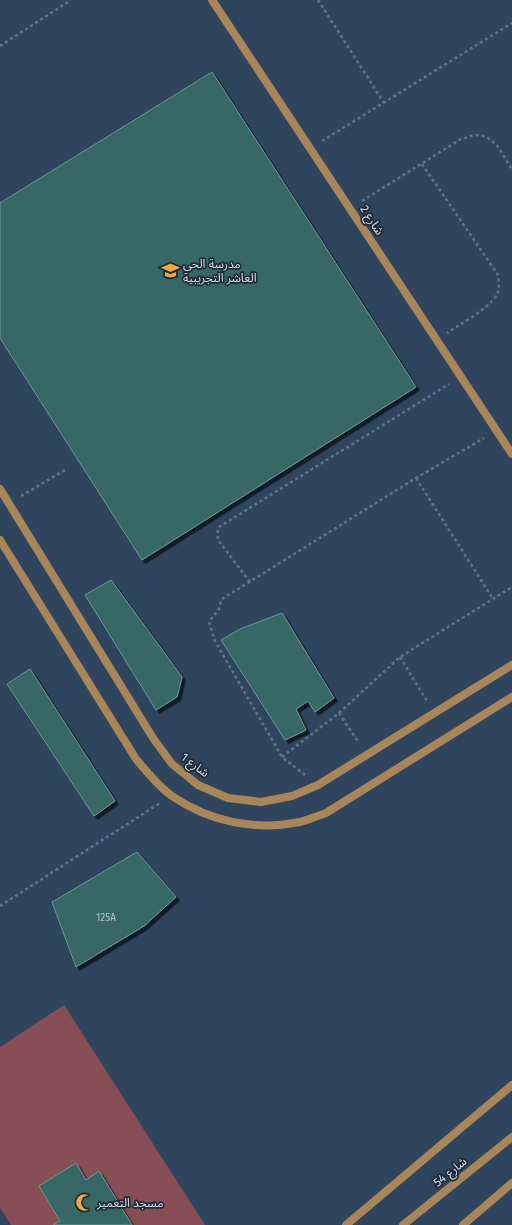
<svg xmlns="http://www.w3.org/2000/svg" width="512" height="1225" viewBox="0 0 512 1225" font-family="'Fira Sans','Noto Sans Arabic',sans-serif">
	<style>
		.green { fill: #874e55 }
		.building { fill: #396766; stroke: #699896; filter: url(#shadow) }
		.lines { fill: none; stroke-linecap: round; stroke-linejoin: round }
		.path { stroke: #61758a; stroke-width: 2.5; stroke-dasharray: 3 3; stroke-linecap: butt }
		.service { stroke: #a88659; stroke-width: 8 }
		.minor { stroke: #a88659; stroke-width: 8 }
		.tertiary { stroke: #a88659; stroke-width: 8 }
		.labels { text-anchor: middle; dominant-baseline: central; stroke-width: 3.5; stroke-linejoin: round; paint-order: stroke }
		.number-label { font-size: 10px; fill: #acc2cd }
		.street-label { font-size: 12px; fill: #d3e0ef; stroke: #202a36 }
		.poi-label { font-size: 12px; fill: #d3e0ef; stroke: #202a36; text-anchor: start }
	</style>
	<defs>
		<filter id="shadow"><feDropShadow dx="3.5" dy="3.5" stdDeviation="0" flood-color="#0009"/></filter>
	</defs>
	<rect width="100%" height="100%" fill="#2f455e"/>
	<path class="green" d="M64 1005 205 1225H11L0 1208V1047Z"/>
	<path class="building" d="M212 72 416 387 142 560 0 338V203Z
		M111 580 182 677 177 697 156 710 85 595Z
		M282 613 334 698 315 712 308 701 296 709 306 730 285 740 221 640 240 629Z
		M30 669 115 801 94 816 7 684Z
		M137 852 176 897 144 926 76 967 52 902Z
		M76 1163 86 1180 99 1171 132 1225H53L60 1221 39 1186Z"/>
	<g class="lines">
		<path class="path" d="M318 0 384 103
			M0 46 71 0
			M322 141 512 23
			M422 164 498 275C499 282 500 290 496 296 488 309 460 324 447 333
			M362 201 461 139C466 138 472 135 477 135 495 135 504 157 512 170
			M416 478 493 599
			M21 496 65 470
			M250 582 218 540 217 534 219 527 449 384
			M400 657 427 701
			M339 713 359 743
			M282 757 339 713 400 657 512 587
			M305 775 282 757 215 641 209 622 219 609 220 604 222 599 416 478 484 438
			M0 906 160 803"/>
		<path class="service" d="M346 1225 512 1085"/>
		<path class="minor" d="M212 0 512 454
			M0 489 153 738 172 764 198 785 228 798 261 802 292 796 318 785 512 665
			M0 540 136 759C147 772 158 786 172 796 210 822 255 831 300 822 309 820 317 816 326 813L512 697"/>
		<path class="tertiary" d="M403 1225 512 1137
			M463 1225 512 1183"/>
	</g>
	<defs>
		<symbol id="school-bare" viewBox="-9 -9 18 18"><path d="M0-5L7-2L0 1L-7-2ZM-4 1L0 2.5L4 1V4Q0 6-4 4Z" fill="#efa73d" stroke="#202a36" stroke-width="2.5" paint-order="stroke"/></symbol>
		<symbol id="mosque-bare" viewBox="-9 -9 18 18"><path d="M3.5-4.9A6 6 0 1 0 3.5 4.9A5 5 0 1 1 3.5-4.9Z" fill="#efa73d" stroke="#202a36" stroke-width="2.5" paint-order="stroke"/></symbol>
	</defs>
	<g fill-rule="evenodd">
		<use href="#school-bare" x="158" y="258" width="25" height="25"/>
		<use href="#mosque-bare" x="72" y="1190" width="25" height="25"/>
	</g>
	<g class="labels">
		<g class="number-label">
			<text x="106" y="918">125A</text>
		</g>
		<g class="street-label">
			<text transform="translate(372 220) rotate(57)">شارع 2</text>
			<text transform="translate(195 765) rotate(37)">شارع 1</text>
			<text transform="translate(450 1172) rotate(-39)">شارع 54</text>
		</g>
		<g class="poi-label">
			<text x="183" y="264">مدرسة الحى<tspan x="183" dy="14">العاشر التجريبية</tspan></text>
			<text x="97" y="1203">مسجد التعمير</text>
		</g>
	</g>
</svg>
